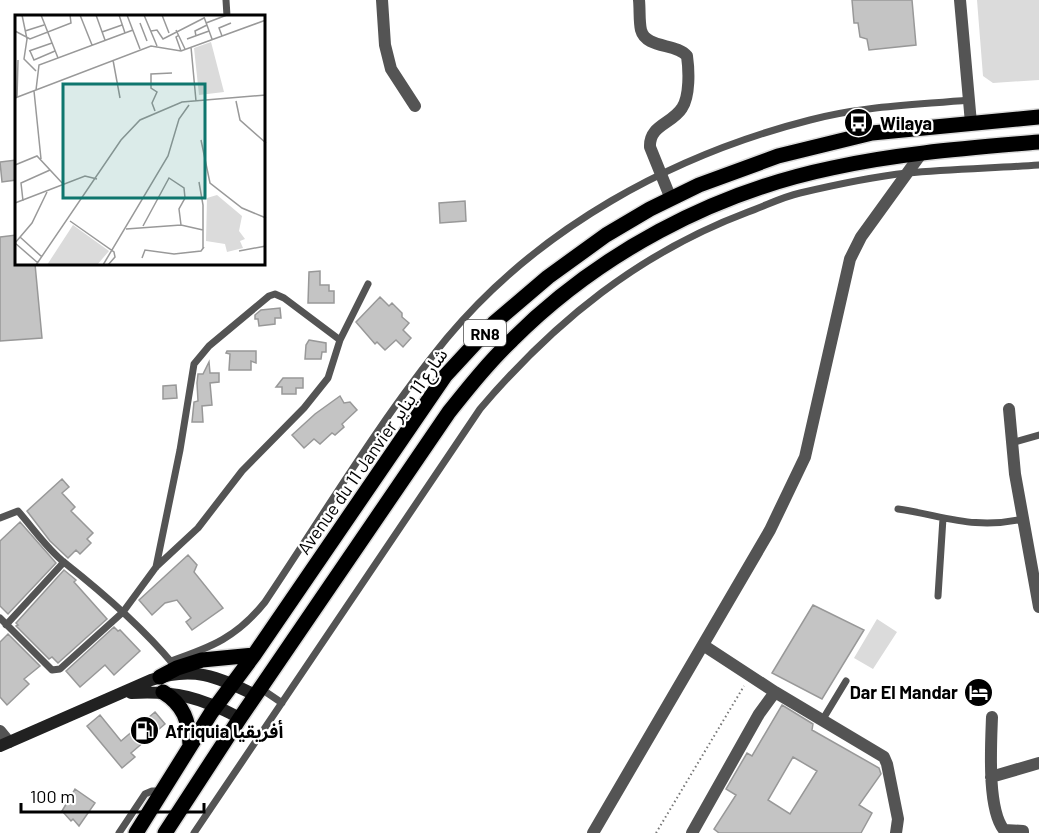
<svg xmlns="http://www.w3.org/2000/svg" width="1039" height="833" viewBox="0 0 1039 833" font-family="Barlow,'Noto Sans Arabic',sans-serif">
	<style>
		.green { fill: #dbdbdb }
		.building { fill: #c4c4c4; stroke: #989898; stroke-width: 1.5; fill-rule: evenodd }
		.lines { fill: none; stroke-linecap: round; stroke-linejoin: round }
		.primary-casing { stroke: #dbdbdb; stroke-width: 18 }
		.path { stroke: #767676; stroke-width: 2; stroke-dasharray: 1.5 3; stroke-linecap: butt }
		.lane { stroke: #545454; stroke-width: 7 }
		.street { stroke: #545454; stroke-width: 12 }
		.secondary { stroke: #212121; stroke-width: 12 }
		.primary { stroke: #000; stroke-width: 15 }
		.labels { text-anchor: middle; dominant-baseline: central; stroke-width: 4.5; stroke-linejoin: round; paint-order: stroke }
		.shield { fill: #fff; stroke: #4c4c4c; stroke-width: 1.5 }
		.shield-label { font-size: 16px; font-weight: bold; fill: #000 }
		.poi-label { font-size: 18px; font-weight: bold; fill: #000; stroke: #fff; text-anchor: start }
		.street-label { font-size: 18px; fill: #000; stroke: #fff }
		.inset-road { fill: none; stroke: #999; stroke-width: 1.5 }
		.view { fill: #0f766e; fill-opacity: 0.15; stroke: #0f766e; stroke-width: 3 }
		.inset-edge { fill: none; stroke: #000; stroke-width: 3 }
	</style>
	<rect width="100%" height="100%" fill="#fff"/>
	<path class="green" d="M977 0H1039V80L993 83 983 76Z
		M877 619 897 632 873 669 854 658Z"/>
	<path class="building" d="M852 0H912L916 45 869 50 867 39 860 37 858 23H854Z
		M16 160V180L2 182 0 162Z
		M465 201 466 221 440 223 439 203Z
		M16 235V264H35L42 338 0 341V237Z
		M320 271V285H329V291H334V303H308L309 272Z
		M380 297 389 306 392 303 402 313V317L409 323 403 330 411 338 403 347 396 340 385 350 377 342 375 344 356 322Z
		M280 308 281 318H275V324L259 326 258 319H255V315L261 310Z
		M309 340 326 343V352H322L321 359H305L306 345Z
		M227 351H256V363L251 361V370H229L230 354 226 353Z
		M209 362 210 373H219V382L210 383 212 405 202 406 203 422H192L194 402 198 401 197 383 198 374H203Z
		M283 378H303V388H296V394H282V387H276Z
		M176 385 177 398 163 399V386Z
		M340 396 344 403 350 402 357 410 342 424 344 427 335 435 332 433 320 444 314 439 304 448 292 435 315 414Z
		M62 479 69 487 62 493 75 507 71 511 93 533 87 539 91 543 80 554 76 550 68 558 50 541 27 511Z
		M20 522 56 563 8 614 0 606V541Z
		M188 555 197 565 194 572 223 608 192 630 186 622 191 618 177 600 165 603 152 615 139 600Z
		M64 570 76 580 74 582 107 619 58 663 52 657 49 659 16 626 18 625 16 623Z
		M813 605 864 630 822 699 772 673Z
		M114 627 118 631 120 630 140 651 114 675 105 665 80 687 66 671Z
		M8 634 40 666 24 679 29 684 7 705 0 697V642Z
		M782 705 813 724 812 730 879 768 881 774 859 805 872 813 861 833H719L714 829 736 795 726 789 747 753 752 756ZM793 757 817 771 790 814 768 800Z
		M155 712 165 724 131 753 135 757 122 768 87 726 100 715 121 741Z
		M75 789 95 803 79 826 73 819 71 821 62 811Z"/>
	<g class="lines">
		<defs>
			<path id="primary" d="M160 677 177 668 202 660 254 655
				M163 692C184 705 189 721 190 745
				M136 833 211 713 254 655 445 376 494 323 548 277 606 235 650 209 699 185 778 156 872 133 1039 117
				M165 833 240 718 449 412C469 387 489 362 512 340 598 254 712 193 832 168 899 153 970 148 1039 142"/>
		</defs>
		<use href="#primary" class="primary-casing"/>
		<path class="path" d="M656 833 744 686"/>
		<path class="lane" d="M226 0 227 16
			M1011 443 1039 435
			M898 509C945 516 974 530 1023 519
			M0 518 18 511C33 528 47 549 65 563 103 593 142 627 173 664
			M156 567 180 450 194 364 209 346 269 296 275 294 284 298 340 340
			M938 596 943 518
			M0 618 52 670 60 669 123 612 156 567 198 528 242 471 304 408 328 378 340 340 368 284
			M6 625 64 562
			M171 661C212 647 237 637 265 602 324 514 380 420 447 338 539 228 672 155 810 120 862 106 916 105 969 100
			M260 688 282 703
			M823 719 846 681
			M119 833 145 794 152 791H161
			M194 833 480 409C555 321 639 253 748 212 765 206 782 197 800 193 834 185 871 177 907 173 951 169 995 168 1039 165"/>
		<path class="street" d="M382 0 385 45 391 69 415 106
			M639 0C640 10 639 21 641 30 646 49 677 43 687 56 689 70 690 96 682 108 672 124 649 125 650 147L671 199
			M960 0 971 123
			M1009 409 1015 474 1039 607
			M703 645 775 692
			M992 717C991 745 987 809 1004 830L1023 831V833
			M0 731 9 742
			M991 777 1039 763
			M593 833 770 530 805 457 850 259 861 237 921 154
			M692 833 759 714 775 692 884 757 887 764 898 819 896 833"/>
		<path class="secondary" d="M131 693C174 690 202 698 240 718
			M0 746 151 680C193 666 216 676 255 695"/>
		<use href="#primary" class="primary"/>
	</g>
	<defs>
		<symbol id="bus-disc" viewBox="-11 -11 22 22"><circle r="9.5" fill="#000" stroke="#fff"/><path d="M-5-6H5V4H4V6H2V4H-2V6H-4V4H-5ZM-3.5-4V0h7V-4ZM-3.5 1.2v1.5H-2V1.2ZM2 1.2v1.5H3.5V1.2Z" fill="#fff"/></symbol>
		<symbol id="hotel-disc" viewBox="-11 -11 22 22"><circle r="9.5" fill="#000" stroke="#fff"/><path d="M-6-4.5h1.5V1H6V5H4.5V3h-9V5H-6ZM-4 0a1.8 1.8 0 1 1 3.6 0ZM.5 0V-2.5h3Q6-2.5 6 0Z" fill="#fff"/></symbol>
		<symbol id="fuel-disc" viewBox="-11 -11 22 22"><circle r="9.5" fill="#000" stroke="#fff"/><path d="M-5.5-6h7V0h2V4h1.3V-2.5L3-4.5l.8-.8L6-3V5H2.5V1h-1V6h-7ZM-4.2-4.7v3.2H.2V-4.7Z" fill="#fff"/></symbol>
	</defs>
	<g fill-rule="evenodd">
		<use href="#bus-disc" x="842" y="106" width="33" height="33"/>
		<use href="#hotel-disc" x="962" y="676" width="33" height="33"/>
		<use href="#fuel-disc" x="128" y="714" width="33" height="33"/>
	</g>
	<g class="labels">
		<rect class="shield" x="464" y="320" width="42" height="26" rx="4.5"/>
		<g class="shield-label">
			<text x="485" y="333">RN8</text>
		</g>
		<g class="poi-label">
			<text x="880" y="123">Wilaya</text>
			<text x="958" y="692" text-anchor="end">Dar El Mandar</text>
			<text x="165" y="731">Afriquia أفريقيا</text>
		</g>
		<g class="street-label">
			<text transform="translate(372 451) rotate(-55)">Avenue du 11 Janvier شارع 11 يناير</text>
		</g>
	</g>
	<g transform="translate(15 15)">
		<rect width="250" height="250" fill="#fff"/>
		<path d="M196 27 209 77 184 80 179 33ZM202 180 227 201 224 216 230 224 225 226 228 233 212 237 210 229 191 226 192 183ZM58 210 94 236 82 250H32Z" fill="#dbdbdb"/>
		<path class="inset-road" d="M7 0 12 24 9 44 21 56M26 0 43 43M65 0 77 30M81 0 90 25M104 0 110 18M112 0 125 34M129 0 142 31M147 0 154 18M189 2 197 24M125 8 132 26M191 8 212 0M161 15 170 34M0 16 15 24 56 8 55 0M10 16 29 10M136 16 142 15 148 24 189 3M87 17 107 10M164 20 161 22 166 36M181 21 180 16 192 10M207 21 204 13 216 8M172 24 194 16M176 32 181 86M14 36 37 28M15 36 19 45 40 36M98 45 105 83M21 75 24 50 118 15M19 76 26 144M0 83 136 31 166 36 251 5M2 83 3 45M221 86 225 105 251 128M140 96 137 88 142 77 136 73V59L157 58M186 125 195 168 227 193 251 203M0 150 22 141 49 170M184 167 188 190V233M8 186 6 168 35 155M0 188 70 161 82 164M55 206 99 237 100 242 93 250M128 211 154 163 169 173 170 183 164 194 166 210M111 214 166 210 188 215M5 222 27 242M0 228 17 208 32 177M0 228 23 248M224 236 251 231M127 243 130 235 159 239 186 236 189 232M21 250 106 125 125 105 167 87 251 80M88 250 153 141 164 104 174 90"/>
		<path class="view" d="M48 69H190V183H48Z"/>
		<rect width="250" height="250" class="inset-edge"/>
	</g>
	<path d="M21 803v9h183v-9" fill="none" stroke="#000000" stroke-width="3"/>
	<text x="30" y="803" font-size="18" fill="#000000" stroke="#ffffff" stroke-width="4.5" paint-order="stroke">100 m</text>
</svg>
